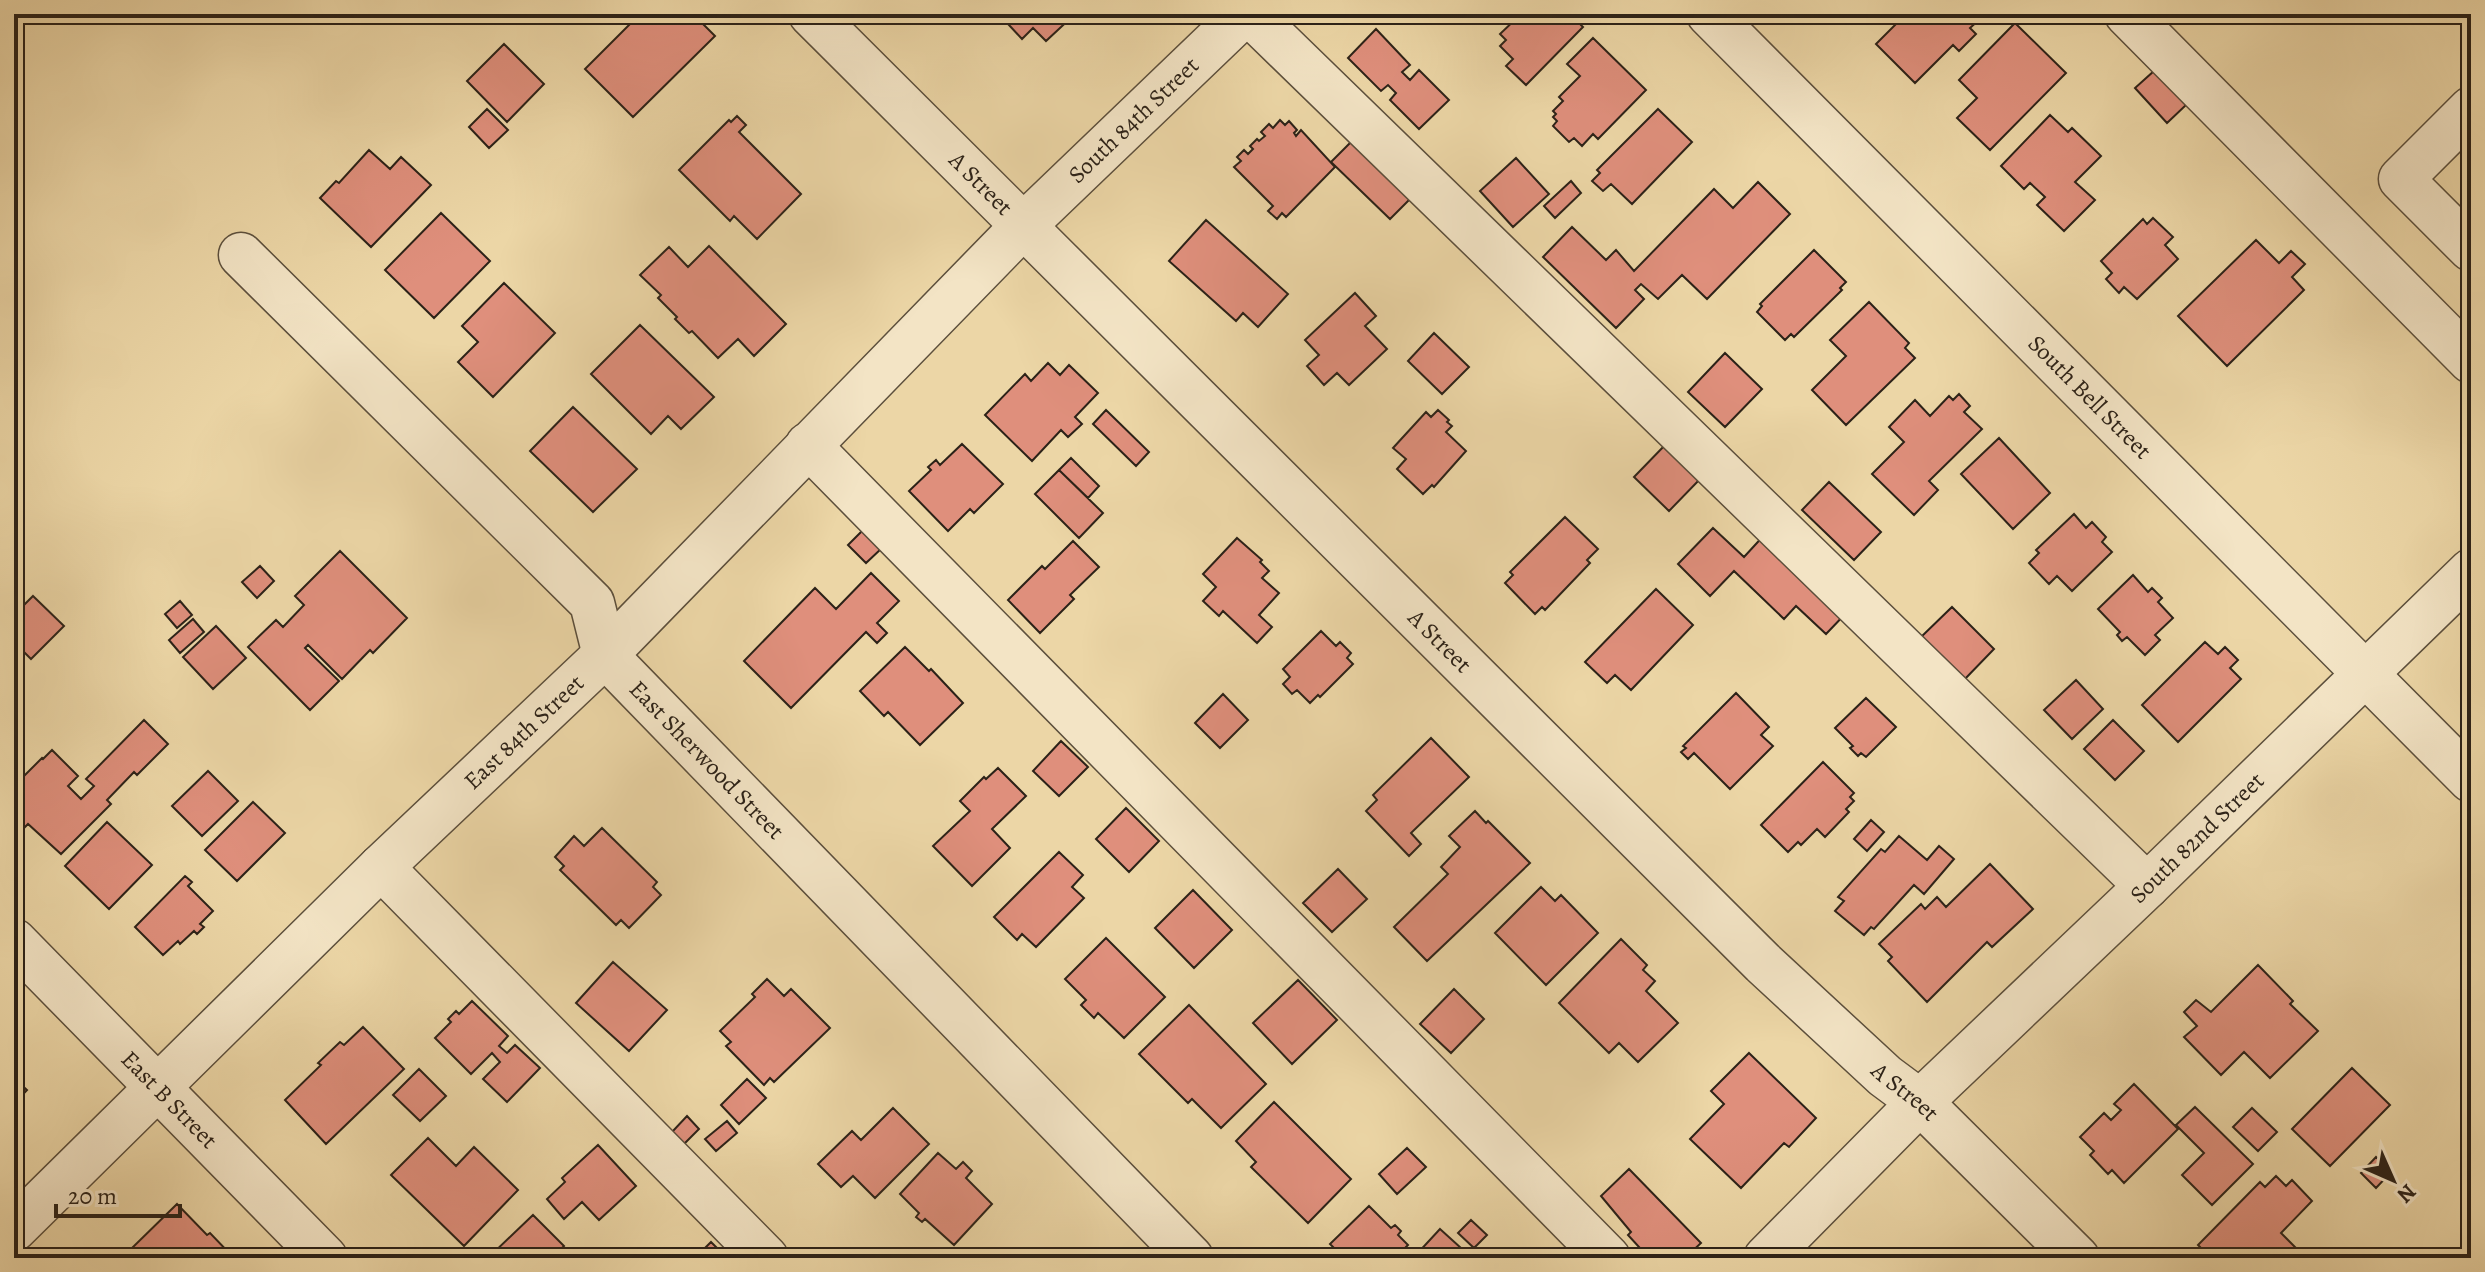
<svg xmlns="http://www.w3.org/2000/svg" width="2485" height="1272" viewBox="0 0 2485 1272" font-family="Alegreya,serif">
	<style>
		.building { fill: #df8f7c; stroke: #2c2218; stroke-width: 2 }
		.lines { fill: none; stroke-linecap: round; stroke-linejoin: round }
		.minor-casing { stroke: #5c4f3c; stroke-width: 47 }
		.minor { stroke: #f3e4c5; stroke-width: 44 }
		.labels { text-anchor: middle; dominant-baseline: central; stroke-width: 8; stroke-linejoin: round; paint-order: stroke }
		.street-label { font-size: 24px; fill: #2c2218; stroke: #f3e4c5 }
	</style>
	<rect width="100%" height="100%" fill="#ecd6a6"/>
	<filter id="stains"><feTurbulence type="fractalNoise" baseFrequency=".0025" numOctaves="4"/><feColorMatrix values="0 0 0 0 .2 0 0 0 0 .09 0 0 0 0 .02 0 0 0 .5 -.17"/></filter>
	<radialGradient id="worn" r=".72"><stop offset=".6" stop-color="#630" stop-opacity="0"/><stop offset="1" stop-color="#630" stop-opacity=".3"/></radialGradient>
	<path class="building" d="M640 14H693L715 36 633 117 585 69Z
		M1009 14H1075L1046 41 1033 28 1022 39 1009 25 1015 20Z
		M1521 14H1570L1583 27 1526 85 1506 66 1513 59 1500 46 1506 40 1500 34Z
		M1906 14H1975L1980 19 1970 28 1976 34 1959 51 1953 45 1915 83 1876 44Z
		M2015 23 2066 73 1990 150 1957 118 1977 98 1959 80Z
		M1376 29 1410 65 1402 72 1410 80 1419 70 1449 100 1419 129 1390 100 1396 93 1388 85 1381 91 1348 58Z
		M1593 38 1646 90 1598 139 1593 134 1582 146 1574 138 1569 142 1553 126 1557 121 1553 117 1556 114 1553 111 1563 101 1559 97 1580 76 1567 64Z
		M504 44 544 84 507 122 467 81Z
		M2154 71 2186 105 2167 123 2135 88Z
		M487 109 508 130 489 148 469 127Z
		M1658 109 1692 142 1632 204 1611 184 1603 191 1592 181 1600 173 1597 170Z
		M2050 115 2068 132 2072 128 2101 156 2075 182 2095 200 2064 231 2037 205 2045 197 2030 183 2024 189 2001 166Z
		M737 116 746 125 739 132 801 194 757 239 734 216 730 221 679 170 729 120 731 122Z
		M1280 120 1285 125 1289 121 1297 130 1294 133 1296 136 1301 130 1335 167 1286 217 1282 213 1277 219 1268 211 1273 206 1234 167 1241 161 1237 157 1244 150 1248 154 1253 149 1250 146 1257 139 1259 141 1265 136 1261 132 1269 124 1273 128Z
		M1362 131 1420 189 1390 219 1331 162Z
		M369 150 390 169 401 157 431 185 371 247 320 198 336 181 339 183Z
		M1516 158 1549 194 1513 227 1480 191Z
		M1571 181 1581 193 1555 218 1544 206Z
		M1758 182 1790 214 1707 299 1682 275 1658 299 1641 284 1635 290 1644 299 1616 328 1543 257 1572 227 1606 260 1616 250 1634 271 1714 189 1733 208Z
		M441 213 490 261 434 318 385 270Z
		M2153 218 2173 237 2165 245 2178 259 2137 299 2124 287 2119 293 2106 279 2112 273 2101 261 2143 219 2147 224Z
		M1206 220 1288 294 1258 327 1243 313 1236 321 1169 261Z
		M2256 240 2279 263 2291 251 2305 264 2292 277 2304 290 2227 366 2178 316Z
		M709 246 786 324 754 356 738 339 718 358 692 331 689 333 675 319 677 317 658 298 661 295 640 275 669 247 688 267Z
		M1814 250 1846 282 1840 288 1842 290 1794 337 1791 334 1785 340 1757 312 1762 306 1760 304Z
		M504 283 555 333 493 397 458 362 478 342 462 326Z
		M1355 293 1376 316 1365 326 1387 349 1349 385 1337 373 1324 385 1307 366 1319 355 1305 340Z
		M1869 302 1909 343 1905 348 1915 358 1846 425 1812 390 1846 356 1830 340Z
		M640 325 714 397 681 429 668 416 651 434 591 374Z
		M1434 333 1469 367 1442 394 1408 361Z
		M1725 353 1762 389 1725 427 1688 392Z
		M1048 363 1060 375 1069 365 1098 393 1075 417 1082 424 1068 437 1061 430 1032 461 985 415 1025 374 1031 381Z
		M1959 394 1970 406 1964 412 1982 429 1929 481 1938 490 1914 515 1872 474 1904 442 1889 427 1915 400 1930 416 1949 396 1953 400Z
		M573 407 637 469 593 512 530 451Z
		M1106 410 1149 452 1136 466 1093 424Z
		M1438 410 1449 420 1447 422 1452 426 1446 432 1466 451 1434 487 1432 485 1423 494 1397 469 1406 459 1393 448 1426 412 1431 417Z
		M1999 438 2050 493 2013 529 1961 474Z
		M1668 442 1703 476 1669 511 1634 477Z
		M962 444 1003 484 974 513 970 509 948 531 909 491 931 470 928 467 936 460 940 465Z
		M1071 458 1099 486 1088 498 1059 470Z
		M1059 470 1103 513 1079 538 1035 494Z
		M1829 482 1881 532 1854 560 1802 510Z
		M2074 514 2086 528 2092 522 2106 537 2102 542 2112 552 2072 591 2057 576 2049 584 2029 563 2039 553 2036 550Z
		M1565 517 1598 549 1587 560 1590 563 1545 610 1542 607 1535 614 1505 583 1513 575 1510 572Z
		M1713 528 1744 557 1767 532 1849 610 1826 634 1796 606 1784 619 1734 571 1710 596 1678 564Z
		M864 529 882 548 866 563 848 545Z
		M1237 538 1262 560 1260 562 1269 571 1262 578 1279 593 1259 615 1272 627 1257 643 1223 611 1219 616 1203 601 1216 587 1203 574Z
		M1073 541 1099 567 1070 595 1074 599 1040 633 1008 600 1042 566 1045 569Z
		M340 551 407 618 373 653 370 650 342 679 308 645 305 648 339 681 310 710 248 647 276 620 283 627 304 605 295 596Z
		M260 566 274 581 257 598 242 582Z
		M871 573 899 601 877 623 887 633 877 643 866 632 791 708 744 661 815 588 836 609Z
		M2133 575 2148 592 2152 588 2162 598 2158 602 2173 618 2155 635 2160 640 2145 655 2127 637 2122 641 2117 635 2120 632 2098 609Z
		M1656 589 1693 625 1631 690 1615 675 1607 683 1585 662Z
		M33 596 64 626 31 659 14 642V615Z
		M180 601 192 615 177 628 165 614Z
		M1952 607 1994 649 1963 681 1920 638Z
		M193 619 204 632 180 653 169 640Z
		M216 626 246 658 213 689 183 657Z
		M1321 631 1336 646 1340 642 1351 653 1347 658 1353 664 1320 697 1318 695 1310 703 1297 690 1292 694 1283 684 1290 677 1283 669Z
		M2205 642 2218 654 2225 647 2238 660 2230 668 2241 679 2178 742 2142 705Z
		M905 647 929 671 931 669 963 703 920 745 888 712 884 716 860 691Z
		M2076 680 2103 709 2072 739 2044 710Z
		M1736 693 1769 727 1761 735 1773 746 1730 789 1694 753 1688 759 1681 752 1686 748 1683 746Z
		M1223 694 1248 720 1220 748 1195 723Z
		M1866 698 1896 727 1866 757 1861 753 1858 756 1850 748 1853 746 1835 728Z
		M144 720 168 744 137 775 134 772 107 800 111 804 61 854 28 824 24 828 14 818 17 813 14 810V786L42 758 43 759 52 750 78 776 68 786 81 799 94 786 86 779Z
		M2113 720 2144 751 2115 780 2084 749Z
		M1431 738 1469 777 1411 833 1421 844 1409 856 1366 811 1377 800 1373 795Z
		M1061 741 1088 767 1059 796 1033 771Z
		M1823 762 1854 793 1850 797 1854 801 1846 809 1849 812 1825 837 1817 829 1801 845 1798 842 1788 852 1761 825Z
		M998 768 1026 796 992 829 1010 848 972 886 933 846 970 811 960 801 984 777 986 779Z
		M208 771 238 801 202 836 172 806Z
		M253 802 285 833 237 881 205 850Z
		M1126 808 1159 841 1129 872 1096 839Z
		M1475 811 1486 823 1488 821 1530 863 1427 961 1394 927 1448 874 1441 867 1460 847 1449 836Z
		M1871 820 1884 832 1867 851 1854 839Z
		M107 822 152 865 109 909 65 866Z
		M602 828 657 882 653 887 661 895 629 928 621 920 616 925 560 870 564 866 555 857 574 836 584 846Z
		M1899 836 1927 860 1939 846 1954 859 1924 894 1914 885 1874 929 1871 927 1864 935 1835 911 1844 901 1838 897 1881 849 1885 852Z
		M1059 852 1083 875 1072 887 1084 898 1036 947 1022 934 1017 940 994 917Z
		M1990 864 2033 909 1992 947 1987 942 1927 1002 1888 961 1892 957 1879 944 1921 904 1925 909 1937 897 1946 907Z
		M1338 869 1367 899 1332 932 1303 903Z
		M185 876 192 882 188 886 213 911 200 924 204 927 197 934 194 931 180 944 178 941 163 955 135 927Z
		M1541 887 1555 901 1561 895 1598 933 1546 985 1495 933Z
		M1193 890 1232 930 1194 968 1155 928Z
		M1106 938 1165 997 1124 1038 1098 1013 1094 1018 1081 1005 1086 1000 1065 979Z
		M1621 939 1647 965 1643 970 1655 981 1646 991 1678 1023 1638 1062 1619 1043 1609 1053 1559 1003Z
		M613 962 667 1010 629 1051 576 1003Z
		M2258 965 2293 1001 2290 1004 2318 1031 2270 1078 2244 1052 2221 1075 2184 1037 2197 1026 2184 1012 2196 1000 2211 1012Z
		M767 979 784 996 791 989 830 1028 774 1082 770 1078 764 1085 726 1046 731 1042 720 1031 755 997 752 994Z
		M1298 980 1337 1020 1292 1064 1253 1023Z
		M1454 989 1484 1019 1451 1053 1420 1024Z
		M472 1001 508 1036 499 1046 507 1053 515 1045 540 1068 507 1102 483 1079 500 1062 492 1053 471 1074 435 1038 451 1022 448 1019 456 1011 459 1014Z
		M1189 1005 1266 1084 1221 1128 1192 1099 1188 1103 1139 1054Z
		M363 1027 404 1069 326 1144 285 1100 321 1065 318 1063 340 1042 344 1045Z
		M1749 1053 1816 1118 1789 1147 1784 1143 1741 1188 1690 1139 1724 1104 1711 1091Z
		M2352 1068 2390 1105 2330 1166 2292 1129Z
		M419 1069 446 1096 420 1121 393 1095Z
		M14 1078 27 1090 14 1104Z
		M747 1079 766 1098 739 1124 721 1105Z
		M2134 1084 2178 1129 2124 1183 2112 1170 2108 1174 2090 1155 2094 1151 2080 1137 2104 1113 2111 1120 2121 1110 2114 1104Z
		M1274 1102 1351 1179 1308 1223 1251 1167 1256 1162 1236 1141Z
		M2195 1107 2253 1164 2212 1205 2182 1175 2204 1153 2176 1125Z
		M893 1108 929 1144 875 1198 853 1176 841 1187 818 1164 852 1131 861 1140Z
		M2252 1108 2277 1132 2258 1151 2233 1127Z
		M687 1116 699 1129 684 1144 672 1132Z
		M727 1121 737 1133 716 1151 705 1139Z
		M428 1138 456 1166 474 1147 518 1190 464 1246 391 1175Z
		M598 1145 636 1186 599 1220 582 1202 564 1219 547 1199 565 1182 562 1178Z
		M1407 1148 1426 1167 1397 1194 1379 1174Z
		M938 1153 956 1169 963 1162 972 1171 966 1178 992 1204 954 1245 925 1219 922 1222 916 1217 919 1213 900 1194Z
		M2376 1157 2391 1172 2376 1188 2361 1173Z
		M1629 1169 1701 1243 1685 1258H1649L1628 1235 1631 1232 1601 1196Z
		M2276 1176 2286 1186 2292 1180 2312 1201 2281 1233 2300 1252 2295 1258H2211L2198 1245 2260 1182 2265 1187Z
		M177 1204 207 1235 210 1233 234 1258H142L132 1248Z
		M1369 1206 1391 1228 1395 1225 1401 1231 1398 1235 1408 1245 1395 1258H1340L1342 1256 1330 1244Z
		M533 1215 564 1246 559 1251 566 1258H488Z
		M1471 1220 1487 1235 1474 1248 1458 1233Z
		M1440 1229 1472 1258H1417L1415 1256Z
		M711 1242 727 1258H695Z"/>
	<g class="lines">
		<defs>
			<g id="minor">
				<path id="s1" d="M811 14 1763 963 1885 1076 1920 1102 2077 1258"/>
				<path d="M1250 14 2147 886"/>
				<path id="s2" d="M1709 14 2471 780"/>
				<path d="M2127 14 2471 361"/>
				<path d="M2471 109 2401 179 2471 249"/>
				<path id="s3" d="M241 255 592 603 605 655 1191 1258"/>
				<path d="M808 445 1608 1258"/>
				<path d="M381 867 766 1258"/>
				<path id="s4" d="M14 941 325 1258"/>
				<path id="s5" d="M14 1229 381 867 605 655 1023 226 1244 14"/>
				<path id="s6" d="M1766 1258 1920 1102 2147 886 2471 571"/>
			</g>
		</defs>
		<use href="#minor" class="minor-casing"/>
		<use href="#minor" class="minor"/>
	</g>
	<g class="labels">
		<g class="street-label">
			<text stroke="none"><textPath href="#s5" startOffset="1576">South 84th Street</textPath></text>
			<text stroke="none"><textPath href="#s1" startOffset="240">A Street</textPath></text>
			<text stroke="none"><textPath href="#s2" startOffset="540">South Bell Street</textPath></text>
			<text stroke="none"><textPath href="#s1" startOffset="888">A Street</textPath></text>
			<text stroke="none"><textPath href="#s5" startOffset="712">East 84th Street</textPath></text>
			<text stroke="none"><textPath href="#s3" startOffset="694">East Sherwood Street</textPath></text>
			<text stroke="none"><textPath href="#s6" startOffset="602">South 82nd Street</textPath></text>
			<text stroke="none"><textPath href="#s1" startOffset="1536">A Street</textPath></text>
			<text stroke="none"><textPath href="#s4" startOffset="222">East B Street</textPath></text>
		</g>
	</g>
	<rect width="2485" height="1272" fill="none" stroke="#ecd6a6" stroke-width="48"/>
	<rect x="16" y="16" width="2453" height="1240" fill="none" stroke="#2c2218" stroke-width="4"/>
	<rect x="24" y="24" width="2437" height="1224" fill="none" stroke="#2c2218" stroke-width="2"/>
	<g transform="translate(2393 1180) rotate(135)" stroke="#f3e4c5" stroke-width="6" paint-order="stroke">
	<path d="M0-6L14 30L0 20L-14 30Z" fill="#2c2218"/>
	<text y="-12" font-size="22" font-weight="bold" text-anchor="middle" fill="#2c2218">N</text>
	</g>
	<path d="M56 1204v12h124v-12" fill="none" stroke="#2c2218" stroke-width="4"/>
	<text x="68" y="1204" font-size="24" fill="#2c2218" stroke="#f3e4c5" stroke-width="6" paint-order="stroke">20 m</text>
	<rect width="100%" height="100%" filter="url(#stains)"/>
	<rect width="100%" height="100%" fill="url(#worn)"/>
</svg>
